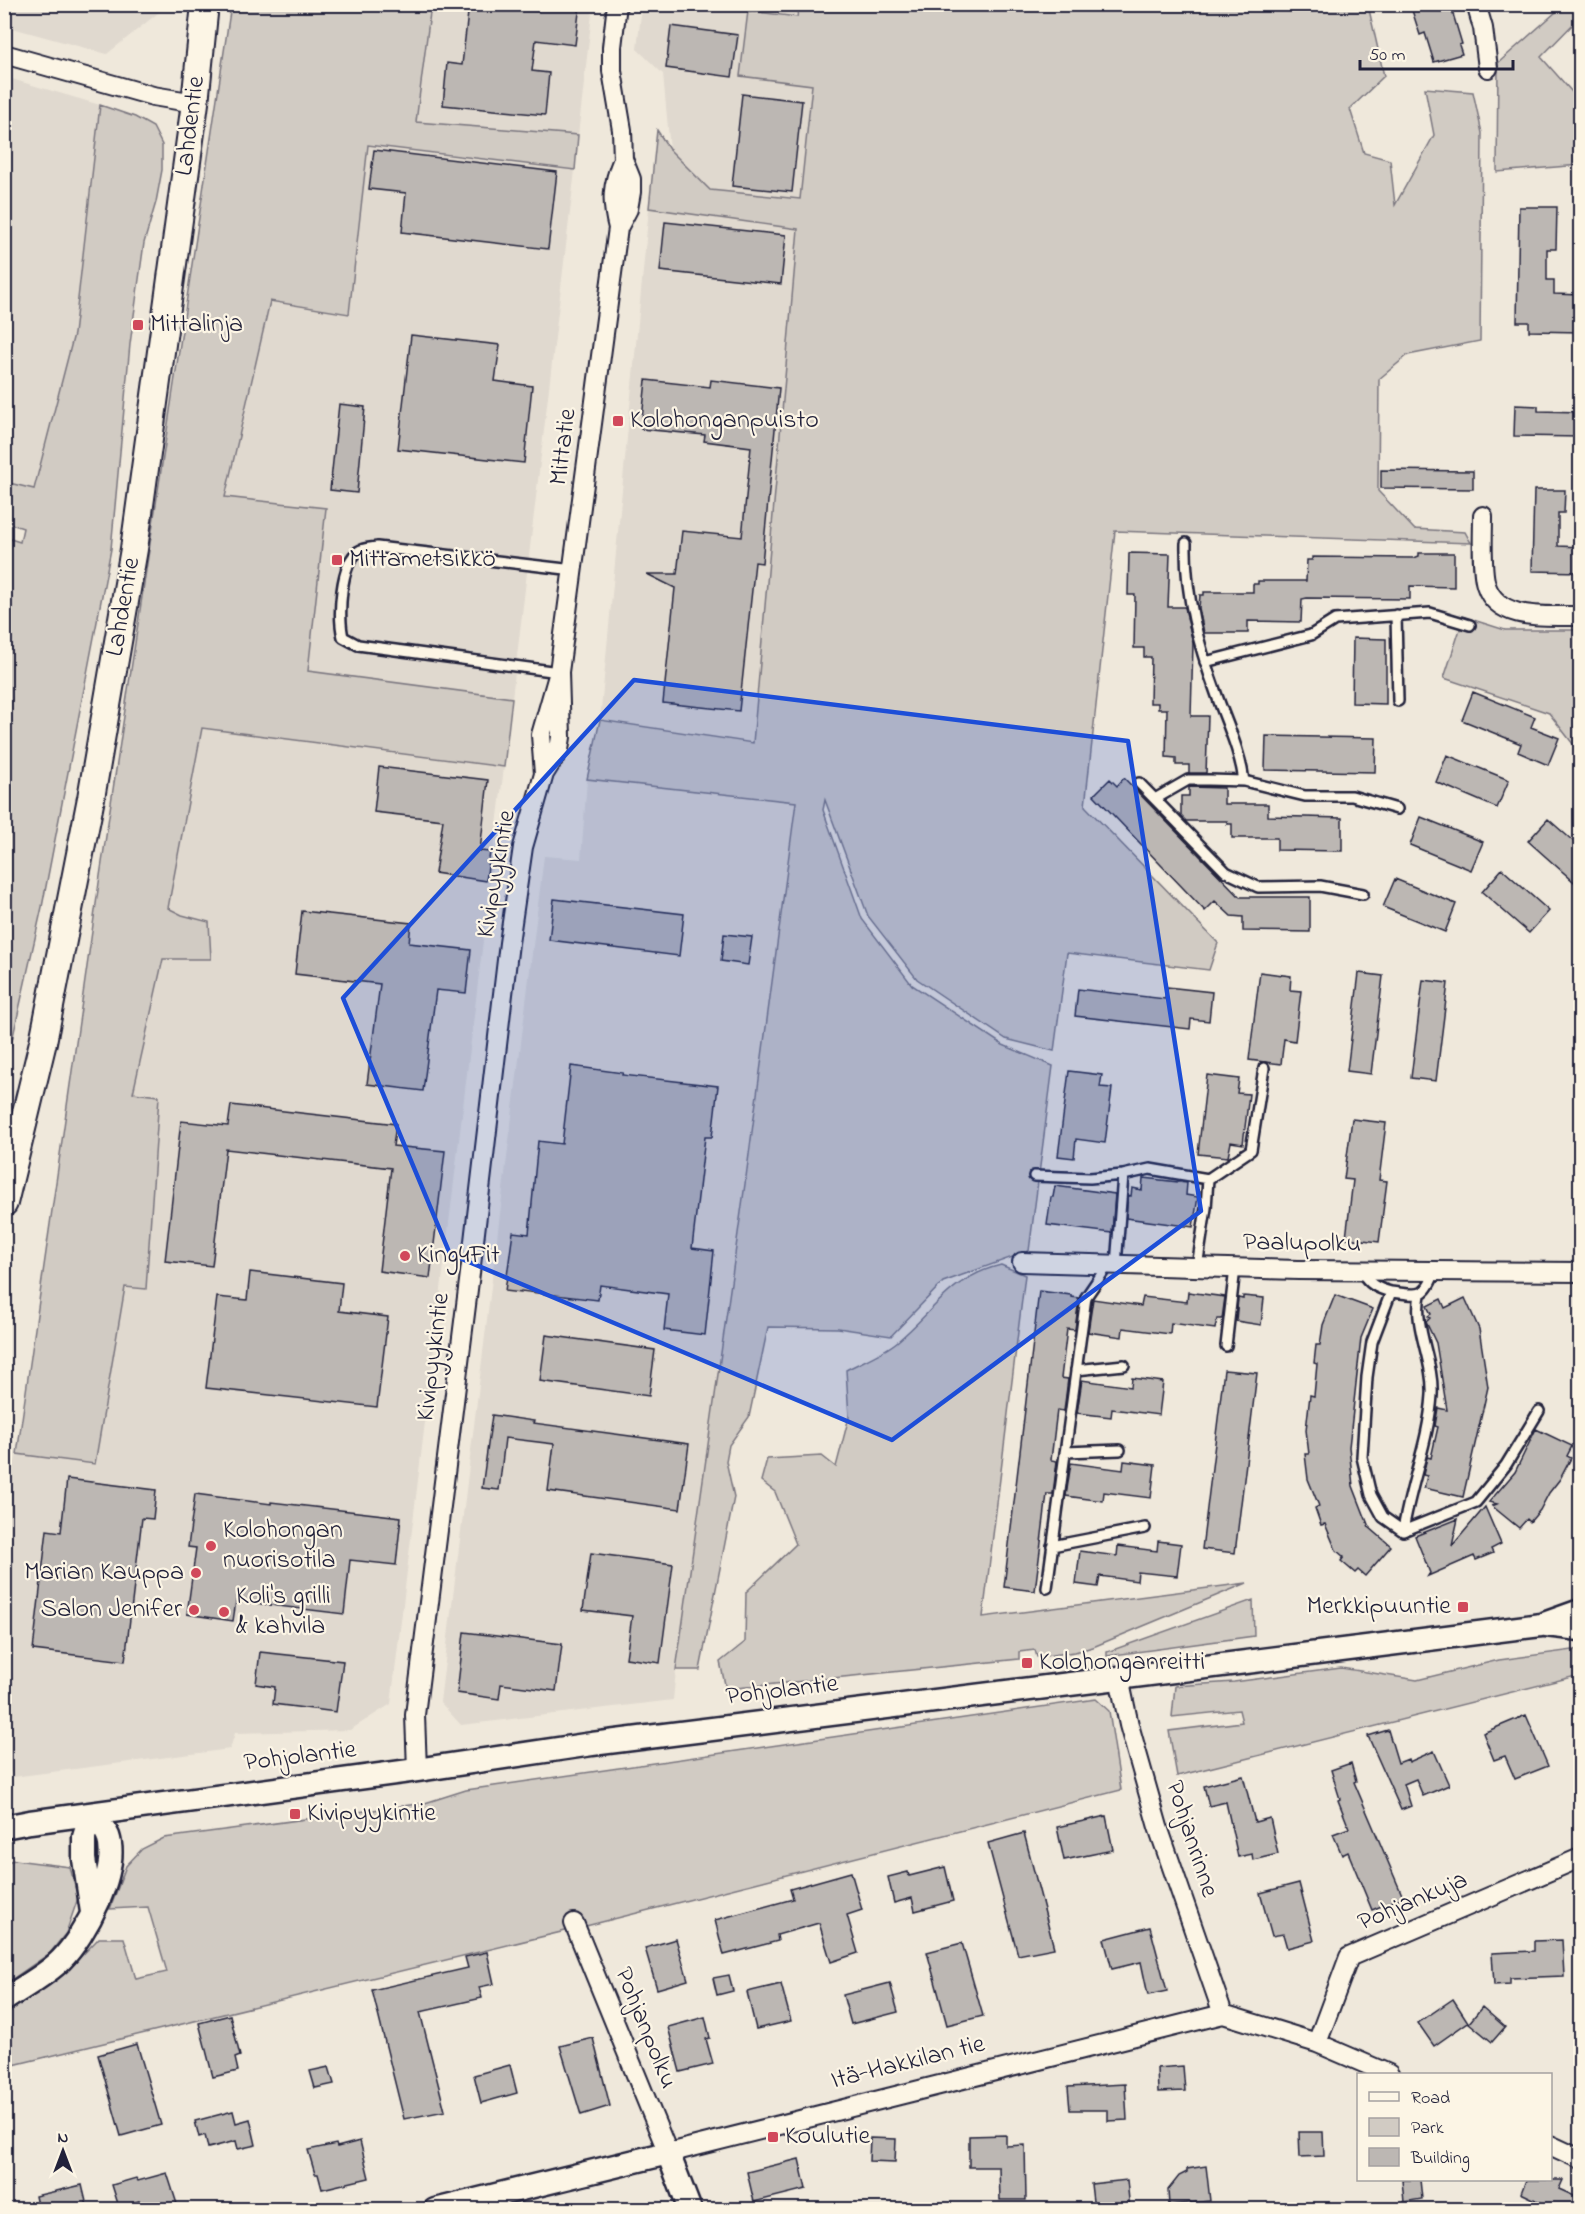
<svg xmlns="http://www.w3.org/2000/svg" width="1585" height="2214" viewBox="0 0 1585 2214" font-family="'Indie Flower',sans-serif">
	<style>
		.built { fill: #e0d9cf }
		.green { fill: #d1cbc3; stroke: #7a767f; stroke-width: 1.5 }
		.building { fill: #bcb7b3; stroke: #22223b; stroke-width: 1.5 }
		.lines { fill: none; stroke-linecap: round; stroke-linejoin: round }
		.service-casing { stroke: #22223b; stroke-width: 14 }
		.minor-casing { stroke: #22223b; stroke-width: 22 }
		.tertiary-casing { stroke: #22223b; stroke-width: 27 }
		.secondary-casing { stroke: #22223b; stroke-width: 30 }
		.service { stroke: #fcf5e5; stroke-width: 9 }
		.minor { stroke: #fcf5e5; stroke-width: 18 }
		.tertiary { stroke: #fcf5e5; stroke-width: 22 }
		.secondary { stroke: #fcf5e5; stroke-width: 26 }
		.marked { fill: #1d4ed8; fill-opacity: 0.2; stroke: #1d4ed8; stroke-width: 4.5; stroke-linejoin: round }
		.poi-dot { fill: #d1495b; stroke: #fcf5e5; stroke-width: 2 }
		.labels { text-anchor: middle; dominant-baseline: central; stroke-width: 4.5; stroke-linejoin: round; paint-order: stroke }
		.street-label { font-size: 26px; fill: #22223b; stroke: #fcf5e5 }
		.poi-label { font-size: 26px; fill: #22223b; stroke: #fcf5e5; text-anchor: start }
	</style>
	<rect width="100%" height="100%" fill="#efe8db"/>
	<filter id="ink" filterUnits="userSpaceOnUse"><feTurbulence type="fractalNoise" baseFrequency=".0167" numOctaves="2"/><feDisplacementMap in="SourceGraphic" scale="12" xChannelSelector="R" yChannelSelector="G"/><feConvolveMatrix kernelMatrix="1 2 1 2 8 2 1 2 1" color-interpolation-filters="sRGB"/></filter>
	<g filter="url(#ink)">
		<path class="built" d="M4 5 5 4 168 5 107 54 5 26Z
			M431 5H593L578 135 416 122Z
			M642 5H799L797 17 741 75 812 85 800 200 709 190 670 150 663 74 637 49Z
			M5 77 100 105 74 334 33 489 5 482Z
			M367 144 575 170 512 698 307 672 326 508 225 497 270 300 349 313Z
			M649 208 798 228 753 744 600 720Z
			M202 728 504 767 391 1704 350 1730 235 1733 230 1749 13 1777 5 1762 4 1507 17 1454 95 1464 125 1287 146 1289 159 1097 133 1093Z
			M587 779 796 802 746 1177 676 1670 673 1700 461 1725 440 1702 544 856 581 859Z"/>
		<path class="green" d="M799 4 1368 5 1384 76 1350 109 1364 153 1390 160 1395 205 1434 135 1425 88 1473 92 1482 133 1480 341 1408 355 1379 379 1378 491 1414 529 1465 532 1471 543 1115 531 1085 806 1218 943 1209 970 1067 953 1054 1051 1006 1039 917 979 868 916 825 800 823 810 862 919 912 985 1003 1045 1053 1066 1029 1251 943 1282 891 1336 838 1328 768 1327 749 1417 729 1445 726 1461 734 1497 700 1670H676L746 1177 796 802 587 779 600 720 753 743 798 229 649 208 657 130 670 150 710 190 800 199 812 85 740 76 748 11 797 17Z
			M231 5H431L416 122 578 135 575 170 368 145 349 314 270 301 225 497 326 508 308 671 512 698 504 767 202 728 168 908 182 915 209 922 211 959H163L133 1093 159 1096 146 1289 125 1287 95 1464 17 1454 100 876Z
			M1564 5H1580V17L1541 57 1580 101V165L1497 172 1498 63Z
			M100 105 135 117 153 127 162 145V170L156 202 144 243 130 344 111 549 42 907 5 1072 4 537 20 542 23 528 5 522V482L34 489 74 334Z
			M1464 617 1505 630H1580V753L1549 713 1444 678Z
			M1001 1265 1025 1275 983 1617 1247 1583 1093 1647 1075 1652 1037 1657 1035 1650 1019 1652V1659L726 1689 720 1662 745 1642 746 1592 796 1544 775 1492 761 1481 767 1459 822 1456 836 1467 849 1417 846 1370C863 1361 884 1353 898 1341 935 1310 951 1277 1001 1265Z
			M1253 1600 1254 1636 1107 1656V1652Z
			M1580 1649V1675L1177 1776 1169 1731 1242 1722 1239 1710 1172 1717 1175 1686 1234 1682 1341 1668 1417 1680 1499 1660Z
			M1096 1699 1109 1711 1121 1790 586 1926 5 2067 4 2014 67 1971 99 1938H124L136 1979 167 1972 148 1907 110 1909 126 1866 142 1849 164 1838 425 1803 466 1790Z
			M15 1860 70 1867 78 1898 66 1933 50 1953 5 1984V1862Z"/>
		<path class="building" d="M469 4 538 11 539 4H580L575 45 536 40 532 71 549 73 545 115 443 105 447 63 462 65Z
			M1410 4H1450L1462 44 1459 45 1462 54 1434 62 1425 33 1420 35Z
			M671 26 738 35 732 77 666 68Z
			M742 94 802 101 792 192 732 186Z
			M374 150 557 172 548 249 402 232 406 193 369 189Z
			M1519 207H1557L1556 249H1547V280H1554V294L1581 295V332L1529 331V322H1517Z
			M665 222 786 235 781 284 660 271Z
			M411 335 500 345 495 381 532 386 524 463 398 449Z
			M646 380 710 387 711 380 779 388 762 563 755 562 739 711 663 703 675 588 647 574H677L682 531 742 537 751 447 704 441 705 435 641 429Z
			M339 404 365 407 357 493 330 490Z
			M1515 405 1538 406V411L1581 412V437L1514 436Z
			M1381 470 1473 471V489L1381 488Z
			M1534 490H1565L1564 513H1558V546L1581 547V572L1532 571Z
			M1129 553 1170 554 1168 607H1185L1193 643 1191 716H1208L1206 773H1189V765H1176V758L1166 757 1167 709H1158V703H1150L1151 657H1144V648H1134L1135 595H1128Z
			M1419 553H1454V587L1410 586V599L1307 598 1302 599 1301 622 1248 621V633H1204L1199 608 1200 595H1204V592H1253V584H1258V581H1306L1307 560H1312V557L1414 558 1419 556Z
			M1353 638 1386 639V704L1352 703Z
			M1473 692 1535 717 1531 727 1559 738 1548 765 1518 752 1521 744 1462 720Z
			M1266 736 1376 738 1375 772 1265 770Z
			M1447 755 1509 780 1497 808 1436 782Z
			M379 767 488 780 480 851 490 852 486 881 435 873 443 820 374 812Z
			M1124 778 1240 897H1310V932L1243 931V917L1231 916 1215 901 1205 911 1094 795 1110 779 1117 786Z
			M1189 787 1224 788V804H1268V816L1342 818V851L1277 850V838H1232V824H1227V821H1186L1181 816V796H1189Z
			M1421 817 1483 842 1471 870 1410 845Z
			M1548 819 1581 848V888L1528 841Z
			M1502 869 1549 911 1529 933 1482 892Z
			M1395 879 1456 904 1445 932 1383 907Z
			M554 899 684 914 679 956 549 940Z
			M302 911 411 923 409 943 471 950 466 993 436 990 423 1091 367 1084 380 984 295 974Z
			M724 934 752 937 748 965 721 961Z
			M1260 972 1291 976 1290 990 1301 991 1295 1041 1284 1039 1281 1064 1249 1060Z
			M1359 973 1383 976 1371 1074 1347 1071Z
			M1423 980 1448 983 1436 1081 1411 1078Z
			M1167 987 1212 992 1209 1021 1191 1019 1190 1029 1075 1016 1078 989 1165 999Z
			M571 1066 623 1073 622 1075 718 1086 712 1137H705L692 1248 714 1251 705 1335 664 1330 668 1294 600 1285 598 1300 521 1291V1293L505 1291 513 1232 529 1234 538 1141 562 1144Z
			M1069 1071 1102 1075 1100 1087 1112 1088 1105 1143 1076 1139 1074 1158 1058 1156Z
			M1207 1075 1239 1079 1237 1093 1249 1094 1243 1144 1231 1142 1228 1157 1198 1154Z
			M231 1105 396 1124 393 1146 445 1151 430 1278 379 1271 391 1168 226 1149 212 1266 165 1261 181 1121 228 1126Z
			M1352 1119 1386 1123 1379 1180 1387 1181 1379 1242 1346 1238 1353 1180 1344 1179Z
			M1143 1178 1187 1183 1186 1195 1198 1197 1193 1227 1126 1218 1128 1195 1131 1196 1132 1188 1142 1190Z
			M1055 1186 1115 1194 1112 1233 1047 1225 1051 1197H1053Z
			M250 1272 342 1283 339 1311 388 1317 377 1407 206 1388 217 1297 247 1300Z
			M1039 1291 1071 1295V1297L1079 1298 1075 1330 1067 1329 1061 1378 1068 1379 1064 1411 1057 1410 1051 1460 1057 1461 1053 1494H1047L1035 1591 1004 1587Z
			M1188 1292 1225 1297 1222 1319H1217L1215 1329 1171 1323 1170 1334 1123 1328 1122 1337 1088 1332 1093 1299 1141 1306 1143 1297 1187 1302Z
			M1335 1295 1373 1309 1361 1338 1349 1447 1353 1486 1369 1527 1391 1546 1365 1576 1358 1570 1355 1573 1341 1561 1344 1557 1336 1550 1325 1524 1321 1525 1315 1508 1319 1506 1308 1479 1305 1454H1309L1306 1430 1310 1395 1314 1396 1317 1364 1314 1363 1316 1345H1320L1323 1325Z
			M1243 1296 1264 1298 1261 1325 1236 1321 1238 1298 1243 1299Z
			M1465 1298 1479 1329 1488 1387 1463 1497 1424 1488 1427 1476 1423 1475 1427 1457 1431 1458 1438 1427 1435 1426 1438 1408 1447 1410 1436 1343 1426 1322 1430 1318 1428 1316 1431 1314 1427 1306 1441 1299 1445 1308Z
			M546 1335 655 1350 649 1396 540 1381Z
			M1224 1370 1257 1373 1235 1553 1202 1549Z
			M1132 1378 1163 1382 1159 1415 1112 1409 1111 1417 1077 1413 1082 1380 1131 1387Z
			M492 1415 534 1421 533 1423 689 1444 680 1509 548 1491 554 1444 505 1438 499 1490 482 1488Z
			M1536 1429 1572 1446 1567 1456 1571 1458 1560 1479 1549 1493 1540 1510 1530 1522 1527 1519 1519 1528 1492 1506 1497 1504 1489 1502 1515 1472Z
			M1124 1461 1155 1465 1151 1498 1104 1492 1103 1501 1066 1496 1071 1463 1123 1470Z
			M67 1479 156 1490 153 1519 142 1518 125 1661 33 1650 47 1530 61 1532Z
			M195 1494 271 1504V1502L401 1517 396 1565 350 1560 344 1614 236 1601 233 1621 187 1614 196 1548 188 1547Z
			M1485 1507 1501 1544 1491 1549 1493 1553 1476 1560 1474 1556 1428 1576 1430 1573 1415 1536 1458 1519 1452 1546Z
			M1158 1541 1181 1544 1177 1576 1138 1572 1137 1581 1100 1576 1098 1587 1076 1584 1080 1551 1117 1556 1118 1546 1157 1551Z
			M591 1553 673 1564 660 1663 626 1658 632 1616 583 1610Z
			M464 1632 562 1644 556 1691 501 1684 499 1699 457 1693Z
			M260 1652 343 1661 336 1712 273 1704 275 1687 256 1684Z
			M1526 1715 1548 1766 1515 1779 1505 1756 1494 1760 1483 1733Z
			M1388 1730 1398 1763 1408 1759 1409 1762 1434 1751 1449 1785 1423 1796 1416 1779 1404 1784 1411 1806 1401 1810 1368 1736Z
			M1351 1763 1356 1781 1354 1782 1403 1897 1372 1910 1348 1852 1342 1855 1333 1834 1349 1828 1338 1800 1340 1799 1331 1770Z
			M1243 1776 1255 1822 1270 1818 1278 1854 1253 1860 1252 1854 1238 1857 1226 1802 1209 1806 1204 1786Z
			M1106 1816 1113 1850 1064 1860 1057 1827Z
			M1024 1833 1054 1948 1018 1955 988 1843Z
			M945 1867 953 1901 915 1911 912 1898 894 1903 888 1877 908 1872 909 1876Z
			M851 1872 862 1910 847 1915 858 1953 831 1962 819 1923 777 1935 778 1941 724 1955 715 1920 793 1899 790 1889Z
			M1299 1883 1314 1941 1287 1948 1283 1934 1272 1936 1260 1893Z
			M1150 1927 1167 1991 1148 1995 1141 1962 1112 1969 1104 1939Z
			M676 1939 688 1980 657 1989 645 1948Z
			M1562 1940 1564 1976 1510 1978V1984L1494 1985 1492 1953 1534 1951V1941Z
			M962 1943 983 2016 947 2025 927 1952Z
			M487 1952 494 1984 479 1987 482 1998 420 2012 445 2111 404 2119 372 1990 468 1968 465 1957Z
			M729 1975 733 1991 717 1995 713 1978Z
			M890 1983 898 2012 851 2024 843 1995Z
			M781 1984 791 2021 756 2029 747 1992Z
			M1453 1999 1468 2022 1434 2046 1418 2023Z
			M1482 2007 1505 2027 1492 2042 1469 2023Z
			M230 2015 240 2056 235 2058 238 2071 213 2077 199 2023Z
			M705 2017 710 2038 706 2039 713 2064 680 2072 668 2027Z
			M593 2038 610 2106 581 2115 560 2046Z
			M137 2044 161 2125 121 2136 98 2055Z
			M510 2065 517 2093 481 2103 474 2075Z
			M1183 2066 1185 2091 1158 2092 1157 2068Z
			M329 2067 334 2084 315 2088 310 2071Z
			M1125 2084 1127 2120 1108 2121V2110H1070L1068 2087Z
			M233 2111 236 2123 250 2119 256 2145 238 2149 236 2141 208 2148 205 2135 199 2137 195 2121Z
			M1299 2132H1323L1324 2156 1300 2157Z
			M1006 2135V2146L1025 2145 1026 2200H1000L999 2167H969V2136Z
			M870 2138 896 2139 895 2162 869 2161Z
			M360 2141 369 2178 322 2189 318 2174H315L308 2150 336 2144 337 2147Z
			M799 2159 806 2189 754 2202 747 2172Z
			M1206 2166 1210 2201 1169 2205 1168 2190 1179 2176 1187 2172V2169Z
			M167 2173 177 2204 159 2210H142L139 2201 119 2207 112 2185 136 2178 138 2181Z
			M1127 2180 1130 2210H1094L1091 2184Z
			M1402 2180H1420L1422 2199 1404 2202Z
			M1526 2180H1563L1559 2189 1581 2199V2210H1557L1521 2193Z
			M82 2185 87 2206 81 2207 82 2210H38L35 2196Z"/>
		<g class="lines">
			<defs>
				<path id="service" d="M1186 543C1185 595 1198 644 1216 693 1226 722 1240 750 1244 781
					M1396 615 1398 701
					M1205 662 1311 635 1335 620 1430 613 1470 625
					M559 672 358 645 343 637C338 617 340 563 359 551 363 548 372 548 377 547L574 570
					M1139 783 1226 872 1258 887 1320 886 1363 894
					M1155 799 1188 780H1209L1244 781 1305 796H1352L1397 809
					M1034 1176 1090 1178 1123 1175 1150 1169 1208 1179 1206 1208 1197 1267
					M1208 1179 1251 1150 1264 1068
					M1116 1265 1123 1175
					M1361 1271C1369 1284 1376 1288 1391 1292L1372 1342 1367 1377 1362 1457 1371 1495 1383 1517 1403 1531 1476 1502 1506 1465 1539 1411
					M1391 1292C1419 1295 1425 1300 1435 1271
					M1226 1346 1235 1268
					M1076 1370 1124 1365
					M1065 1452 1120 1450
					M1403 1531C1410 1485 1429 1441 1432 1395 1434 1361 1413 1327 1420 1295
					M1052 1546 1145 1528
					M1047 1588 1086 1297 1108 1265"/>
				<path id="minor" d="M1476 4 1483 28 1488 68
					M4 54 153 96 195 103
					M618 228C611 201 612 185 623 159
					M1483 516C1483 534 1481 569 1486 585 1498 623 1550 615 1580 616
					M544 774 541 735 559 672 618 228 628 209 631 192V179L623 159 622 130 612 71V47L617 4
					M1022 1262 1298 1270 1580 1272
					M1119 1678 1129 1725 1158 1827 1223 2014
					M417 1770 415 1715 474 1241 509 943 523 847 544 774 559 750 561 737 559 672
					M574 1923 668 2153 1223 2014 1317 2043 1389 2074
					M1317 2043 1349 1957 1580 1858
					M1550 2145 1580 2159"/>
				<path id="tertiary" d="M1546 1625 1580 1629
					M91 1814 84 1837V1859L92 1912
					M4 1827 30 1822 417 1770 592 1744 1541 1625 1580 1611
					M4 2000C23 1987 45 1976 61 1960 85 1936 120 1870 108 1836 105 1828 96 1820 91 1814
					M435 2210 668 2153 690 2210"/>
				<path id="secondary" d="M4 1203 43 1042 91 798 134 549 195 103 205 4"/>
			</defs>
			<use href="#service" class="service-casing"/>
			<use href="#minor" class="minor-casing"/>
			<use href="#tertiary" class="tertiary-casing"/>
			<use href="#secondary" class="secondary-casing"/>
			<use href="#service" class="service"/>
			<use href="#minor" class="minor"/>
			<use href="#tertiary" class="tertiary"/>
			<use href="#secondary" class="secondary"/>
		</g>
	</g>
	<path class="marked" d="M634 680 1128 741 1201 1211 892 1440 450 1254 343 998Z"/>
	<g class="poi-dot">
		<rect x="132" y="319" width="12" height="12" rx="3"/>
		<rect x="612" y="415" width="12" height="12" rx="3"/>
		<rect x="331" y="554" width="12" height="12" rx="3"/>
		<circle cx="405" cy="1256" r="6"/>
		<circle cx="211" cy="1546" r="6"/>
		<circle cx="196" cy="1573" r="6"/>
		<rect x="1457" y="1601" width="12" height="12" rx="3"/>
		<circle cx="194" cy="1610" r="6"/>
		<circle cx="224" cy="1612" r="6"/>
		<rect x="1021" y="1657" width="12" height="12" rx="3"/>
		<rect x="289" y="1808" width="12" height="12" rx="3"/>
		<rect x="767" y="2131" width="12" height="12" rx="3"/>
	</g>
	<g class="labels">
		<g class="street-label">
			<text transform="translate(191 126) rotate(-83)">Lahdentie</text>
			<text transform="translate(564 447) rotate(-83)">Mittatie</text>
			<text transform="translate(124 607) rotate(-80)">Lahdentie</text>
			<text transform="translate(497 874) rotate(-80)">Kivipyykintie</text>
			<text transform="translate(1302 1244) rotate(1)">Paalupolku</text>
			<text transform="translate(434 1357) rotate(-83)">Kivipyykintie</text>
			<text transform="translate(782 1691) rotate(-7)">Pohjolantie</text>
			<text transform="translate(300 1757) rotate(-7)">Pohjolantie</text>
			<text transform="translate(1191 1839) rotate(72)">Pohjanrinne</text>
			<text transform="translate(1413 1902) rotate(-23)">Pohjankuja</text>
			<text transform="translate(645 2028) rotate(68)">Pohjanpolku</text>
			<text transform="translate(908 2063) rotate(-14)">Itä-Hakkilan tie</text>
		</g>
		<g class="poi-label">
			<text x="150" y="325">Mittalinja</text>
			<text x="630" y="421">Kolohonganpuisto</text>
			<text x="349" y="560">Mittametsikkö</text>
			<text x="417" y="1256">King4Fit</text>
			<text x="223" y="1531">Kolohongan<tspan x="223" dy="30">nuorisotila</tspan></text>
			<text x="184" y="1573" text-anchor="end">Marian Kauppa</text>
			<text x="236" y="1597">Koli's grilli<tspan x="236" dy="30">&amp; kahvila</tspan></text>
			<text x="1451" y="1607" text-anchor="end">Merkkipuuntie</text>
			<text x="182" y="1610" text-anchor="end">Salon Jenifer</text>
			<text x="1039" y="1663">Kolohonganreitti</text>
			<text x="307" y="1814">Kivipyykintie</text>
			<text x="785" y="2137">Koulutie</text>
		</g>
	</g>
	<rect width="1585" height="2214" fill="none" stroke="#fcf5e5" stroke-width="24"/>
	<rect x="12" y="12" width="1561" height="2190" fill="none" stroke="#22223b" stroke-width="2" filter="url(#ink)"/>
	<rect x="1357" y="2073" width="195" height="108" fill="#fcf5e5" stroke="#a5a1a1" stroke-width="1.5"/>
	<rect x="1369" y="2092" width="30" height="9" fill="#fcf5e5" stroke="#a5a1a1" stroke-width="1.5"/>
	<text x="1411" y="2103" font-size="18" fill="#22223b">Road</text>
	<rect x="1369" y="2118" width="30" height="18" fill="#d1cbc3" stroke="#a5a1a1" stroke-width="1.5"/>
	<text x="1411" y="2133" font-size="18" fill="#22223b">Park</text>
	<rect x="1369" y="2148" width="30" height="18" fill="#bcb7b3" stroke="#a5a1a1" stroke-width="1.5"/>
	<text x="1411" y="2163" font-size="18" fill="#22223b">Building</text>
	<g transform="translate(63 2151)" stroke="#fcf5e5" stroke-width="4.5" paint-order="stroke">
	<path d="M0-4.5L10 22L0 15L-10 22Z" fill="#22223b"/>
	<text y="-9" font-size="16" font-weight="bold" text-anchor="middle" fill="#22223b">N</text>
	</g>
	<path d="M1360 60v9h153v-9" fill="none" stroke="#22223b" stroke-width="3"/>
	<text x="1369" y="60" font-size="18" fill="#22223b" stroke="#fcf5e5" stroke-width="4.5" paint-order="stroke">50 m</text>
</svg>
